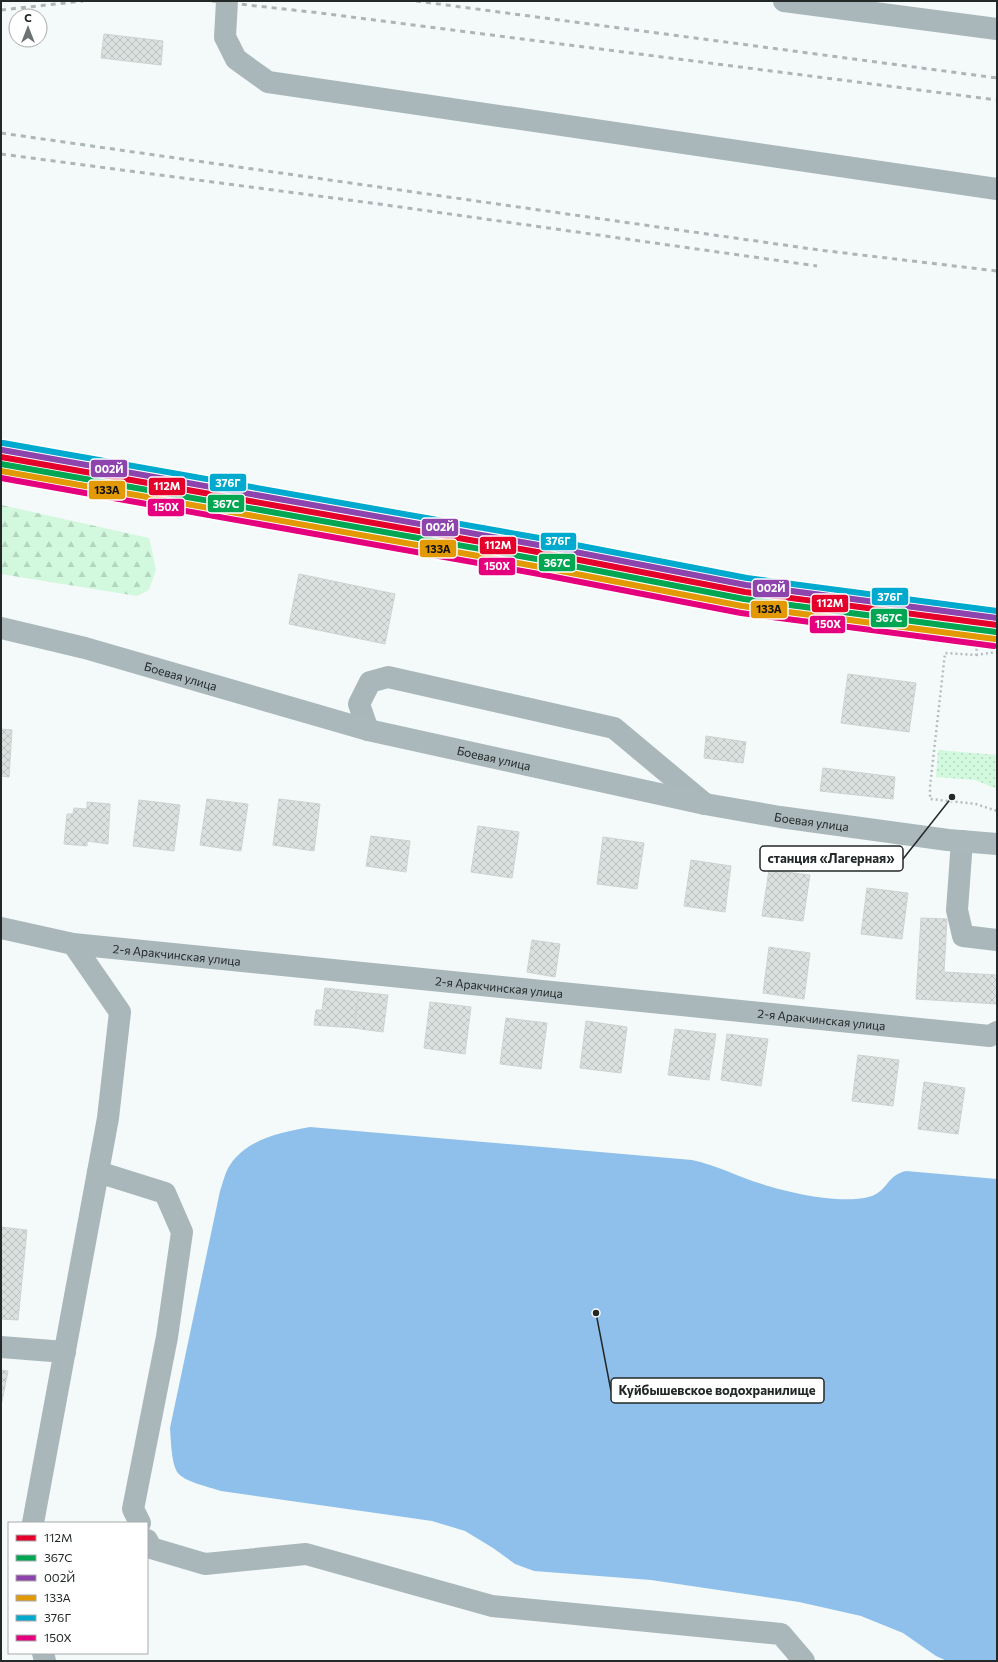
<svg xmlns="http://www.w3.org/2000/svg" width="998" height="1662" viewBox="0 0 998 1662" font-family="Commissioner,sans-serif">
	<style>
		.grass { fill: url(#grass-dots) }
		.forest { fill: url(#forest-firs) }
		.water { fill: #8fc0eb }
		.building { fill: url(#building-cross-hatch); stroke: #ced2d2 }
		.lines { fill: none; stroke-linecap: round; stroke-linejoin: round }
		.path { stroke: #b4bdbe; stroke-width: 2.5; stroke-dasharray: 2 3; stroke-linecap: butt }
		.minor { stroke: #aab7ba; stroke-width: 22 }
		.major { stroke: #abb8bb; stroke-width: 22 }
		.rail { stroke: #adb6b7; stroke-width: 3; stroke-dasharray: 5 5; stroke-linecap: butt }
		.rail-1-casing { stroke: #fff; stroke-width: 9 }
		.rail-2-casing { stroke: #fff; stroke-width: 9 }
		.rail-3-casing { stroke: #fff; stroke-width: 9 }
		.rail-4-casing { stroke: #fff; stroke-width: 9 }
		.rail-5-casing { stroke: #fff; stroke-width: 9 }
		.rail-6-casing { stroke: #fff; stroke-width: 9 }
		.rail-1 { stroke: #e4002b; stroke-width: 6 }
		.rail-2 { stroke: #00a651; stroke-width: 6 }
		.rail-3 { stroke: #8e44ad; stroke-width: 6 }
		.rail-4 { stroke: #e29904; stroke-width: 6 }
		.rail-5 { stroke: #00a9ce; stroke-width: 6 }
		.rail-6 { stroke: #e5007d; stroke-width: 6 }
		.labels { text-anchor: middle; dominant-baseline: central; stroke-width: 4; stroke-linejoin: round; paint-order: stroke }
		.street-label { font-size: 12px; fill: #232828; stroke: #fff }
		.leader { fill: none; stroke: #232828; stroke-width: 1.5 }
		.callout-dot { fill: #232828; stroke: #fff; stroke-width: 1.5 }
		.callout { fill: #fff; stroke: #232828; stroke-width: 1.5 }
		.callout-label { font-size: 13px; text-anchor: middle; font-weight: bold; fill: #232828 }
		.line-badge { stroke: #fff; stroke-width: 1.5 }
		.badge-label { font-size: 11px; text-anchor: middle; font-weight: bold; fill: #fff }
		.pale-badge-label { font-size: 11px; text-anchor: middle; font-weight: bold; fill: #111 }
	</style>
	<defs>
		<pattern id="grass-dots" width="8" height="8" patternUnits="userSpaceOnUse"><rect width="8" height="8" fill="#d2f8dd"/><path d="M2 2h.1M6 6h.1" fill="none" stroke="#b4d5be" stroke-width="1.8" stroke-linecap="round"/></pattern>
		<pattern id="forest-firs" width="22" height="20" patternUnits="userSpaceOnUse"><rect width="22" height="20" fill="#d2f8dd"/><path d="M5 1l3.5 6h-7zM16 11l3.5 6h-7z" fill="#b4d5be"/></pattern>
		<pattern id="building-cross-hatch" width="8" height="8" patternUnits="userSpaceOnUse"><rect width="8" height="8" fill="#dbe1df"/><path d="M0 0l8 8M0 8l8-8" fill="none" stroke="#bcc1bf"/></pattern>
	</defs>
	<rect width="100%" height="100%" fill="#f4fafa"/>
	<path class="grass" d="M938 750 997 755V789L975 780 936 777Z"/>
	<path class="forest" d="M1 505 149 538 156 570 149 590 137 596 1 574Z"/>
	<path class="water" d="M310 1127 692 1160C717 1165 738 1177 762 1184 789 1193 836 1203 864 1198 889 1194 884 1176 906 1171L997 1179V1661H947L936 1656 903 1633 861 1616 799 1602 651 1580 534 1571 515 1564 493 1548 465 1531 432 1521 221 1491C209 1487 184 1482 177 1472 171 1461 171 1440 170 1428L220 1191C223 1183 225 1172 230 1165 247 1139 282 1132 310 1127Z"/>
	<path class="building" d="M104 34 163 41 161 65 101 58Z
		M299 574 395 594 385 644 289 624Z
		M848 674 916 683 909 732 841 723Z
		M1 729 12 730 9 777 1 776Z
		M706 736 746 742 743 763 704 758Z
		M823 768 895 777 893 799 820 791Z
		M207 799 248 804 241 851 200 845Z
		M279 799 320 804 314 851 273 845Z
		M139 800 180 805 174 851 133 846Z
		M87 802 110 804 108 844 87 841V846L64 844 67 814H73L74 808 87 809Z
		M478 826 519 832 512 878 471 872Z
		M371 836 410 841 406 872 366 866Z
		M603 837 644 843 637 889 597 884Z
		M691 860 731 866 725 912 684 906Z
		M769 870 810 875 803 921 762 916Z
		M867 888 908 893 902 939 861 934Z
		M921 918 947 919 944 972 997 975V1004L916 999Z
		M532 940 560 944 555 977 527 972Z
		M769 947 810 953 804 999 763 993Z
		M325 988 359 992 354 1028 314 1025 316 1010H322Z
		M359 992 388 995 383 1032 354 1028Z
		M430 1002 471 1007 465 1054 424 1048Z
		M506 1018 547 1023 541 1069 500 1064Z
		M586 1021 627 1027 621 1073 580 1068Z
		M675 1029 716 1034 709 1080 668 1075Z
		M727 1034 768 1039 761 1086 721 1080Z
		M858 1055 899 1060 893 1106 852 1101Z
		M924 1082 965 1088 958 1134 918 1129Z
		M1 1227 27 1230 18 1320 1 1319Z
		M1 1370 8 1371 1 1406Z"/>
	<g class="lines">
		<path class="path" d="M997 612 981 610 976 655 945 653 930 787V799L976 804 997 811
			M976 655 997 652"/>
		<g class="minor">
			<path d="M227 1 225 37 236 59 268 82 997 189"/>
			<path d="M784 1 997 29"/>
			<path d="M368 730 359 704 370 682 388 677 614 728 705 804"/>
			<path d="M962 841 957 910 963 936 997 940"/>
			<path id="s1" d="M1 928 73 944 990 1036 997 1032"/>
			<path d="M98 1172 165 1193 182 1232 167 1337 133 1509 140 1523"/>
			<path d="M1 1347 65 1352"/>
			<path d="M33 1523 108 1118 120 1012 73 944"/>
			<path d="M147 1540 151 1548 205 1564 306 1554 492 1606 781 1634 804 1661"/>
			<path d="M43 1653 45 1661"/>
		</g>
		<path class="major" id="s2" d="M1 628 85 648 368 730 705 804 780 817 948 840 997 844"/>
		<path class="rail" d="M212 1 320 13 997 100
			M416 1 997 78
			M1 10 83 1
			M1 133 819 250 997 271
			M1 154 379 204 817 266"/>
		<defs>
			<path id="rail-1" d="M1 457 543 553 745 592 997 625"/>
			<path id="rail-2" d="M1 464 542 560 744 599 996 632"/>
			<path id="rail-3" d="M2 450 544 546 746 585 997 618"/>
			<path id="rail-4" d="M1 471 540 567 742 606 995 639"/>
			<path id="rail-5" d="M3 443 545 539 747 578 997 611"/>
			<path id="rail-6" d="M1 478 539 574 741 613 994 646"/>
		</defs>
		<use href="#rail-1" class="rail-1-casing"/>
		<use href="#rail-2" class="rail-2-casing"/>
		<use href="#rail-3" class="rail-3-casing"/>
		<use href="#rail-4" class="rail-4-casing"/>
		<use href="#rail-5" class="rail-5-casing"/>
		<use href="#rail-6" class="rail-6-casing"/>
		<use href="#rail-1" class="rail-1"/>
		<use href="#rail-2" class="rail-2"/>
		<use href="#rail-3" class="rail-3"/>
		<use href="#rail-4" class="rail-4"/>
		<use href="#rail-5" class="rail-5"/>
		<use href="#rail-6" class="rail-6"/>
	</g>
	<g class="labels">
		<g class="street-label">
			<text stroke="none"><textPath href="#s2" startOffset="186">Боевая улица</textPath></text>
			<text stroke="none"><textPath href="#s2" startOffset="510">Боевая улица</textPath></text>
			<text stroke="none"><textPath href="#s2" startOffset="834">Боевая улица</textPath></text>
			<text stroke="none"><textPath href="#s1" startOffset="178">2-я Аракчинская улица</textPath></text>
			<text stroke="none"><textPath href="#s1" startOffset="502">2-я Аракчинская улица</textPath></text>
			<text stroke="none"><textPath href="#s1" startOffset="826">2-я Аракчинская улица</textPath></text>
		</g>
	</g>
	<path class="leader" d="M952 797L903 859M596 1313L611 1391"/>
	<g class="callout-dot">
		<circle cx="952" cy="797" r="4"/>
		<circle cx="596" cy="1313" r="4"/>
	</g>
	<g class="callout">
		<rect x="760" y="846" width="143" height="25" rx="4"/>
		<rect x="611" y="1378" width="213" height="25" rx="4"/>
	</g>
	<g class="callout-label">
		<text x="831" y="863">станция «Лагерная»</text>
		<text x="717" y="1395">Куйбышевское водохранилище</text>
	</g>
	<g class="line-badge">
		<rect x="90" y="459" width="38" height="19" rx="4" fill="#8e44ad"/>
		<rect x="209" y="473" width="38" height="19" rx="4" fill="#00a9ce"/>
		<rect x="148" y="477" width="38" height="19" rx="4" fill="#e4002b"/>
		<rect x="88" y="480" width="38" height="20" rx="4" fill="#e29904"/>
		<rect x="207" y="494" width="38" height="19" rx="4" fill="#00a651"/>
		<rect x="147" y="498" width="38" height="19" rx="4" fill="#e5007d"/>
		<rect x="421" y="518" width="38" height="19" rx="4" fill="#8e44ad"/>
		<rect x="540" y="532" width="37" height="19" rx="4" fill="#00a9ce"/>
		<rect x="479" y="536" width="38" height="19" rx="4" fill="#e4002b"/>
		<rect x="419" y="539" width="38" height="19" rx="4" fill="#e29904"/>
		<rect x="538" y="553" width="38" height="19" rx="4" fill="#00a651"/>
		<rect x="478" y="557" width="38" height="19" rx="4" fill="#e5007d"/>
		<rect x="752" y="579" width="38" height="19" rx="4" fill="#8e44ad"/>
		<rect x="871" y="587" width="38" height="19" rx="4" fill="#00a9ce"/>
		<rect x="811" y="594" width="38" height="19" rx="4" fill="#e4002b"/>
		<rect x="750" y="600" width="38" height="19" rx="4" fill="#e29904"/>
		<rect x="870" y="608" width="38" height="20" rx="4" fill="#00a651"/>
		<rect x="809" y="615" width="37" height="19" rx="4" fill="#e5007d"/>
	</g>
	<g class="badge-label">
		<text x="109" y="473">002Й</text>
		<text x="228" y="487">376Г</text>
		<text x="167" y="490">112М</text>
		<text x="226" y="508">367С</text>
		<text x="166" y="511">150Х</text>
		<text x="440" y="531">002Й</text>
		<text x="558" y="545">376Г</text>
		<text x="498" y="549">112М</text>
		<text x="557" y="567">367С</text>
		<text x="497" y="570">150Х</text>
		<text x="771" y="592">002Й</text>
		<text x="890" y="601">376Г</text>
		<text x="830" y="607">112М</text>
		<text x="889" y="622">367С</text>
		<text x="828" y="628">150Х</text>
	</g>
	<g class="pale-badge-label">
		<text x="107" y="494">133А</text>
		<text x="438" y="553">133А</text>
		<text x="769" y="613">133А</text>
	</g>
	<rect width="998" height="1662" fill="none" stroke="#232828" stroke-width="4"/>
	<rect x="8" y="1522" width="140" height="132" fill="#ffffff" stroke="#a7a9a9"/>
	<rect x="16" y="1535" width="20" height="6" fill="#e4002b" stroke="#a7a9a9"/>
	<text x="44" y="1542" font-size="12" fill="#232828">112М</text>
	<rect x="16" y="1555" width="20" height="6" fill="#00a651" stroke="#a7a9a9"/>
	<text x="44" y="1562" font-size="12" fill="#232828">367С</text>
	<rect x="16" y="1575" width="20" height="6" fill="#8e44ad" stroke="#a7a9a9"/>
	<text x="44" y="1582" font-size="12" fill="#232828">002Й</text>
	<rect x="16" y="1595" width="20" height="6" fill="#e29904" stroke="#a7a9a9"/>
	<text x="44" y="1602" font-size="12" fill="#232828">133А</text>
	<rect x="16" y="1615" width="20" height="6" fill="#00a9ce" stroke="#a7a9a9"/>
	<text x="44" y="1622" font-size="12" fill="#232828">376Г</text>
	<rect x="16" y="1635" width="20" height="6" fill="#e5007d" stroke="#a7a9a9"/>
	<text x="44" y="1642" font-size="12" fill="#232828">150Х</text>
	<g transform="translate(28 28)"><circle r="19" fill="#ffffff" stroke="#a7a9a9"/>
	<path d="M0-3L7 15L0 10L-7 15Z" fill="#6c7272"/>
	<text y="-6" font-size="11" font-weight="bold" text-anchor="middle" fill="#232828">С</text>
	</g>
</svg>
